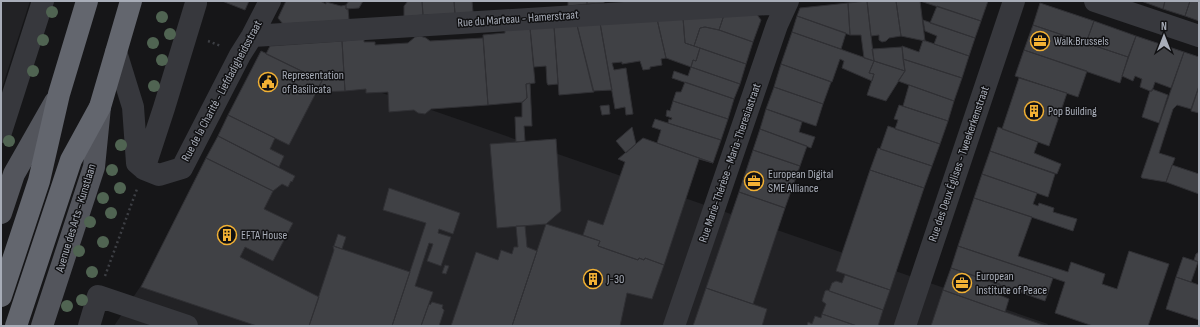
<svg xmlns="http://www.w3.org/2000/svg" width="1200" height="327" viewBox="0 0 1200 327" font-family="'Sofia Sans Condensed',sans-serif">
	<style>
		.built { fill: #222225 }
		.building { fill: #404145; stroke: #303034 }
		.lines { fill: none; stroke-linecap: round; stroke-linejoin: round }
		.path { stroke: #3d3f44; stroke-width: 2.5; stroke-dasharray: 2 3; stroke-linecap: butt }
		.street { stroke: #37383d; stroke-width: 22 }
		.primary { stroke: #53555c; stroke-width: 22 }
		.highway { stroke: #63666e; stroke-width: 22 }
		.tree { fill: #506452 }
		.labels { text-anchor: middle; dominant-baseline: central; stroke-width: 3; stroke-linejoin: round; paint-order: stroke }
		.street-label { font-size: 12px; fill: #a8adb8; stroke: #111113 }
		.poi-label { font-size: 12px; fill: #a8adb8; stroke: #111113; text-anchor: start }
	</style>
	<rect width="100%" height="100%" fill="#161618"/>
	<path class="built" d="M1 1H30L1 91Z
		M261 51 1048 324 1047 326H114L146 278Z"/>
	<path class="building" d="M222 1H249L245 10Z
		M286 1H320L326 4V2L341 6 346 5V9H348L349 20 283 24 278 18Z
		M349 1H363L359 8 346 9V5Z
		M408 1H422L423 15 404 17V6Z
		M422 1H454L455 14 423 15Z
		M454 1H472L473 12 455 14Z
		M568 1H587V4L568 6Z
		M587 1H604V3L587 4Z
		M867 1 871 36 874 61 864 58 861 35H850L848 3Z
		M867 1H896L901 36 889 38 886 41 882 42 879 40V35L871 36Z
		M896 1H920L925 41 901 36Z
		M920 1H988L981 21Z
		M1141 1H1165L1163 9Z
		M1165 1H1190L1185 16 1163 9Z
		M1190 1H1199V21L1185 16Z
		M848 3 850 35 797 16 800 8Z
		M1040 3 1094 21 1086 43 1033 25Z
		M937 6 981 21 975 38 930 23Z
		M755 12 761 20 753 42 719 30 724 15Z
		M724 15 719 30 705 27 700 28 694 46 685 43 683 18Z
		M797 16 846 33 841 49 792 32Z
		M683 18 685 43 700 48 696 61 693 60 691 67 666 58 657 19Z
		M657 19 666 58 661 59 662 65 650 67V69L643 70 640 61 622 64V62L612 63 614 70 626 68 633 114 626 115 625 107 615 109 600 23Z
		M923 20 975 38 969 56 934 44 937 36 925 31Z
		M1094 21 1136 36 1128 57 1086 43Z
		M600 23 612 90 593 91 577 25Z
		M577 25 594 92 559 95 554 26Z
		M1033 25 1128 57 1120 83 1024 50Z
		M554 26 558 84 548 85 547 83 546 66 534 67 530 28Z
		M705 27 719 30 753 42 746 64 694 46 700 28Z
		M530 28 535 83 526 84 527 98 523 102 488 105 483 35 505 33V30Z
		M792 32 874 61 869 73 874 74 872 81 842 68 844 61 840 59 832 82 781 64Z
		M420 36 426 38 430 41 483 38 488 105 431 109 425 114 418 113 414 110 389 112 388 92 366 93V89L345 91 342 41 364 39V42H375V45L408 43 415 37Z
		M1136 36 1184 52 1171 88 1155 82 1152 91H1150L1140 87 1142 79 1135 76 1133 81 1122 76Z
		M923 40 969 56 962 78 903 59 902 46 919 52Z
		M342 41 345 91 315 92 322 81 266 54 270 46Z
		M902 47 905 71 874 61 872 49Z
		M700 48 746 64 740 84 691 67 693 60 696 61Z
		M1024 50 1087 71 1078 97 1015 76Z
		M261 51 322 81 289 145 228 115Z
		M1184 52 1199 57V86L1191 109 1177 105 1173 109 1159 153 1175 158 1166 182 1142 178 1141 177Z
		M903 59 962 78 954 101 898 81 905 71Z
		M874 61 905 71 886 101 867 95 874 74 869 73Z
		M781 64 831 82 823 104 774 87Z
		M691 67 740 84 734 99 672 78 674 71 688 76Z
		M1019 78 1067 93 1049 146 1002 129Z
		M685 82 734 99 728 119 673 101 676 92H681Z
		M530 83 532 126H524L525 141 516 142 515 117H522V102L527 98 526 84Z
		M909 85 954 101 948 121 903 106Z
		M1199 86V113L1191 111Z
		M774 87 823 104 816 126 766 109Z
		M1152 89 1168 95 1159 123 1142 117 1150 91H1152Z
		M673 101 728 119 721 140 668 123 669 119 671 120 672 118 666 116 667 110 670 111Z
		M609 105 610 114 602 115 600 106Z
		M899 105 948 121 940 144 895 129 898 120 894 119Z
		M766 109 802 122 799 132 815 137 811 148 760 129Z
		M228 115 275 138 270 149 284 156 279 167 218 136Z
		M655 119 721 140 713 163 657 143 661 130 652 127Z
		M888 126 940 144 932 166 880 149Z
		M632 127 636 144 626 153 616 141Z
		M998 127 1038 142 1034 153 1061 164 1057 174 990 151Z
		M760 129 807 146 800 166 753 150Z
		M218 136 295 176 292 182 291 181 288 187 282 184 273 191 206 158Z
		M643 138 713 163 699 159 664 265 645 258 644 260 639 258 638 260 598 246 600 241 583 235 588 220 603 225 625 162 618 159Z
		M556 139 561 211 546 224 497 228 490 144Z
		M878 148 932 166 924 188 870 170Z
		M753 150 800 166 785 208 739 192Z
		M990 151 1055 174 1048 197 982 174Z
		M206 158 273 191 264 209 293 223 273 261 245 247 240 257 319 297 309 326H257L141 287Z
		M1172 165 1199 174V194L1166 182Z
		M870 170 924 188 890 290 836 271Z
		M982 174 1037 193 1033 204 1038 206 1039 203 1054 208 1053 212 1077 219 1073 231 974 198Z
		M389 188 460 213 453 234 439 229 438 233 451 237 441 266 427 261 433 244 429 243 415 286 433 292 421 326H392L426 223 383 210Z
		M739 192 785 208 753 304 706 288Z
		M974 198 1032 217 1018 256 1068 272 1071 262 1105 274 1102 284 1117 289 1129 251 1169 264 1148 326H1093L1055 313 1065 282 958 246Z
		M546 224 600 241 598 246 638 260 639 258 644 260 645 258 664 265 652 299 627 293 620 326H512Z
		M516 226H525L527 247 537 251 512 326H451L476 252 498 260 501 250 512 254 514 247H518Z
		M338 234 346 237 342 249 334 246Z
		M333 246 410 272 392 326H309L334 250Z
		M958 246 1053 278 1045 301 951 268Z
		M1199 252V262L1194 260 1196 254Z
		M1183 257 1198 262 1191 282 1176 277Z
		M445 265 449 266 446 274 442 273Z
		M951 268 1000 284 997 294 1009 299 1005 312 943 290Z
		M845 275 890 290 883 310 829 291 832 283 836 281 842 283Z
		M1176 277 1199 285V320L1166 309Z
		M706 288 767 309 762 326H693Z
		M827 290 883 310 878 326H857L822 314 826 304 822 301 825 291Z
		M943 290 1005 312 1046 326H931Z
		M432 302 443 305 442 308 444 310V311L439 326H421L429 304 430 305Z
		M822 314 857 326H807L808 322 812 324 815 316 821 318Z"/>
	<g class="lines">
		<path class="path" d="M208 41 221 46
			M105 276 137 189"/>
		<path class="street" d="M1095 1 1199 36
			M252 36 769 4 784 1
			M116 52 133 107 137 163 144 169 159 175 182 168 240 55 252 36 270 1
			M1 132 43 1
			M144 169 164 108 196 3
			M89 326 98 296 187 326
			M674 326 777 25 788 1
			M905 326 1014 1"/>
		<path class="primary" d="M1 213 14 174 55 102
			M42 326 94 167 100 107"/>
		<path class="highway" d="M1 296 39 181 59 94 87 1
			M16 326 71 160 100 107 131 1"/>
	</g>
	<g class="tree">
		<circle cx="52" cy="12" r="6"/>
		<circle cx="162" cy="17" r="6"/>
		<circle cx="170" cy="34" r="6"/>
		<circle cx="43" cy="40" r="6"/>
		<circle cx="153" cy="43" r="6"/>
		<circle cx="162" cy="60" r="6"/>
		<circle cx="33" cy="71" r="6"/>
		<circle cx="154" cy="86" r="6"/>
		<circle cx="9" cy="141" r="6"/>
		<circle cx="121" cy="145" r="6"/>
		<circle cx="112" cy="170" r="6"/>
		<circle cx="120" cy="188" r="6"/>
		<circle cx="103" cy="198" r="6"/>
		<circle cx="111" cy="213" r="6"/>
		<circle cx="90" cy="222" r="6"/>
		<circle cx="103" cy="242" r="6"/>
		<circle cx="79" cy="251" r="6"/>
		<circle cx="92" cy="272" r="6"/>
		<circle cx="82" cy="300" r="6"/>
		<circle cx="67" cy="306" r="6"/>
	</g>
	<defs>
		<symbol id="office-ring" viewBox="-11 -11 22 22"><circle r="9.5" fill="#111113" stroke="#f2b134" stroke-width="1.5"/><path d="M-6-3h4V-5.5h4V-3h4V5H-6ZM-1-4.5V-3h2v-1.5ZM-6 0V1H6V0Z" fill="#f2b134"/></symbol>
		<symbol id="civic-ring" viewBox="-11 -11 22 22"><circle r="9.5" fill="#111113" stroke="#f2b134" stroke-width="1.5"/><path d="M-.6-6.5H3V-4.5H.6V-3L4-1V1h2V6H-6V1h2V-1L-.6-3ZM-1.2 2.5V6h2.4V2.5Z" fill="#f2b134"/></symbol>
		<symbol id="building-ring" viewBox="-11 -11 22 22"><circle r="9.5" fill="#111113" stroke="#f2b134" stroke-width="1.5"/><path d="M-4-6H4V6H1V3H-1V6H-4ZM-2.5-4.3h1.7v1.8h-1.7ZM.8-4.3h1.7v1.8H.8ZM-2.5-1h1.7V.8h-1.7ZM.8-1h1.7V.8H.8Z" fill="#f2b134"/></symbol>
	</defs>
	<g fill-rule="evenodd">
		<use href="#office-ring" x="1029" y="30" width="22" height="22"/>
		<use href="#civic-ring" x="257" y="71" width="22" height="22"/>
		<use href="#building-ring" x="1023" y="100" width="22" height="22"/>
		<use href="#office-ring" x="743" y="170" width="22" height="22"/>
		<use href="#building-ring" x="216" y="224" width="22" height="22"/>
		<use href="#building-ring" x="582" y="268" width="22" height="22"/>
		<use href="#office-ring" x="951" y="272" width="22" height="22"/>
	</g>
	<g class="labels">
		<g class="street-label">
			<text transform="translate(518 19) rotate(-4)">Rue du Marteau - Hamerstraat</text>
			<text transform="translate(222 91) rotate(-62)">Rue de la Charité - Liefdadigheidsstraat</text>
			<text transform="translate(730 163) rotate(-71)">Rue Marie-Thérèse - Maria-Theresiastraat</text>
			<text transform="translate(959 164) rotate(-71)">Rue des Deux Églises - Tweekerkenstraat</text>
			<text transform="translate(76 218) rotate(-73)">Avenue des Arts - Kunstlaan</text>
		</g>
		<g class="poi-label">
			<text x="1054" y="41">Walk.Brussels</text>
			<text x="282" y="75">Representation<tspan x="282" dy="14">of Basilicata</tspan></text>
			<text x="1048" y="111">Pop Building</text>
			<text x="768" y="174">European Digital<tspan x="768" dy="14">SME Alliance</tspan></text>
			<text x="241" y="235">EFTA House</text>
			<text x="976" y="276">European<tspan x="976" dy="14">Institute of Peace</tspan></text>
			<text x="607" y="279">J-30</text>
		</g>
	</g>
	<rect width="1200" height="327" fill="none" stroke="#a8adb8" stroke-width="4"/>
	<g transform="translate(1164 36)" stroke="#111113" stroke-width="3" paint-order="stroke">
	<path d="M0-3L7 15L0 10L-7 15Z" fill="#a8adb8"/>
	<text y="-6" font-size="11" font-weight="bold" text-anchor="middle" fill="#a8adb8">N</text>
	</g>
</svg>
